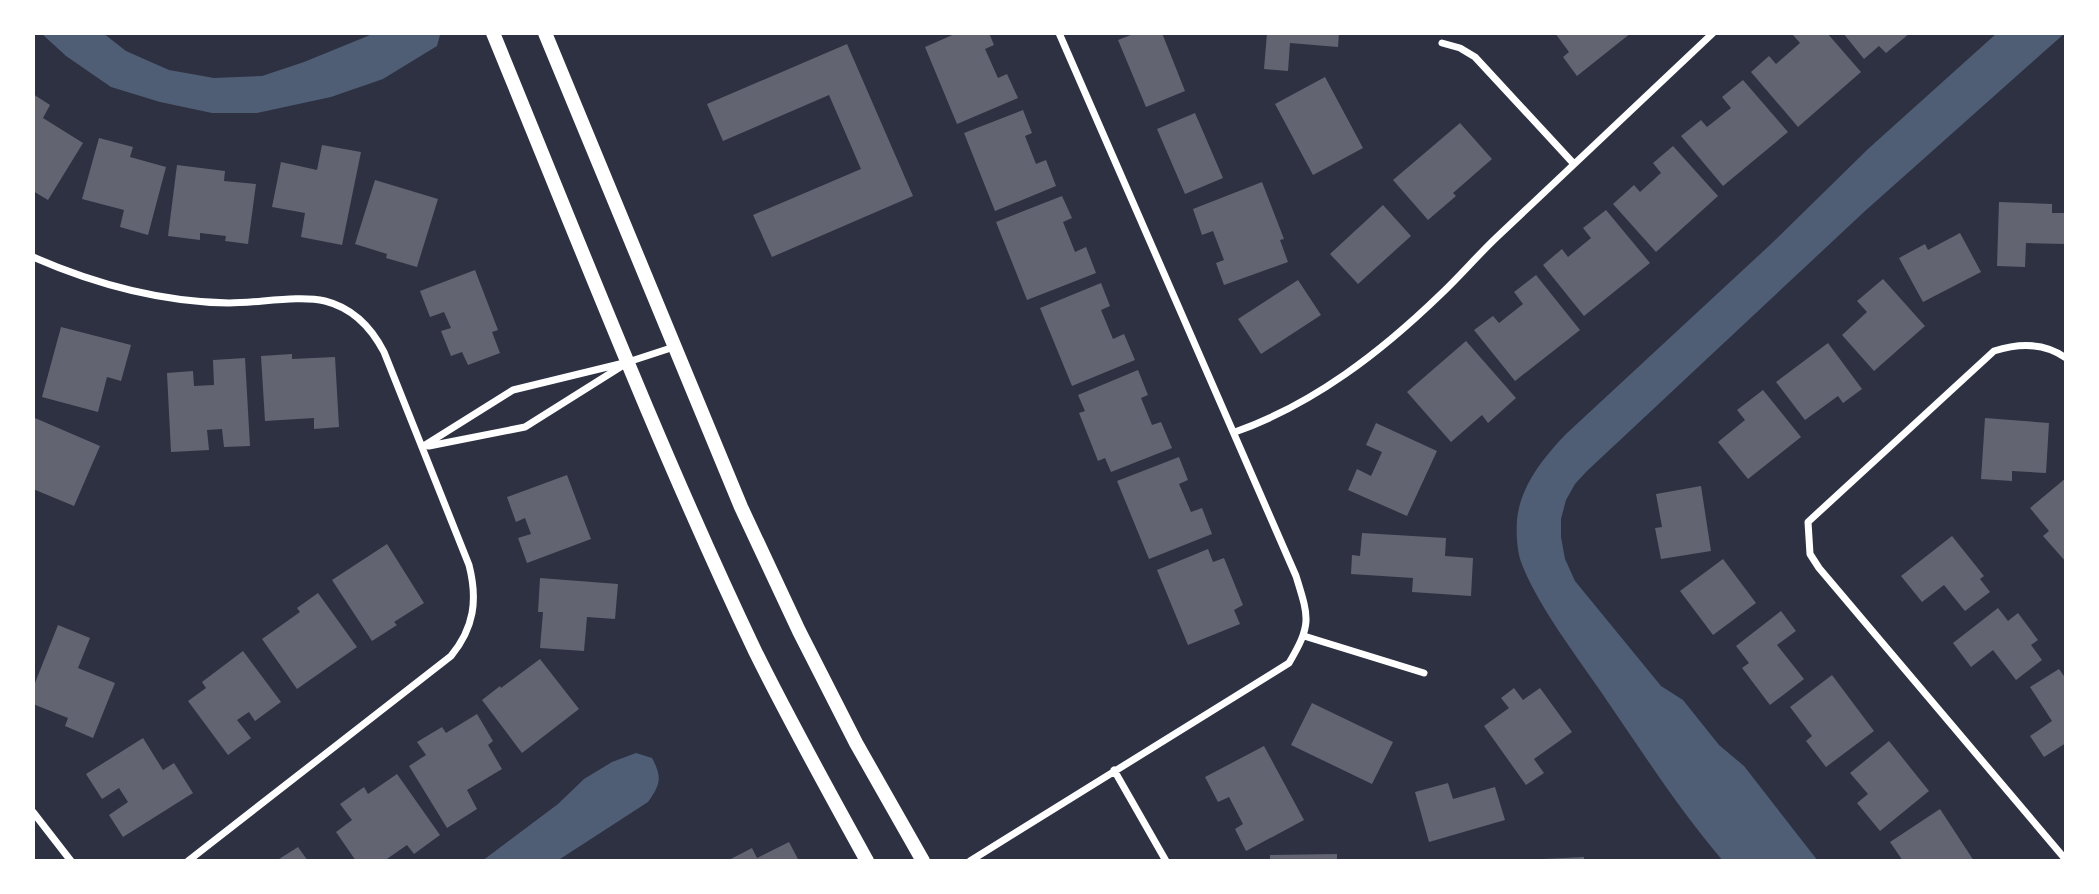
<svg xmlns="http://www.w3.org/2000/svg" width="2099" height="894" viewBox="0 0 2099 894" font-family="'Alegreya Sans',sans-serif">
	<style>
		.water { fill: #4f5d75 }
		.building { fill: #626471 }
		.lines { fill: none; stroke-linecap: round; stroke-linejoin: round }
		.minor { stroke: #fff; stroke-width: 7 }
		.secondary { stroke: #fff; stroke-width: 14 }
	</style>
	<rect width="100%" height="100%" fill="#2d3142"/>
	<path class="water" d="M41 33H103L126 51 169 70 214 78 262 76 304 62 375 33H439L440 35 437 46 383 79 331 97 257 113H212L160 102 111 87 66 56Z
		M1997 33H2065L1865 211 1587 471 1575 484 1566 500 1561 519V537L1565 559 1575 581 1661 686 1683 700 1719 745 1744 766 1818 861H1723C1677 807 1639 747 1599 689 1573 651 1537 604 1521 562 1517 550 1516 533 1517 520 1520 486 1544 457 1566 434L1771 244 1868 149Z
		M636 753 652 758C662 777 661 784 648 802L557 861H482L558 804 584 779 612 762Z"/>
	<path class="building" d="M957 33H989L994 45 985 49 998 78 1007 74 1018 98 957 124 925 47Z
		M1136 33H1162L1185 91 1146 107 1118 40Z
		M1267 33H1339L1338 47 1290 43 1288 71 1264 69Z
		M1555 33H1631L1577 76 1563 57 1569 52Z
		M1795 33H1827L1861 72 1798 127 1751 72 1769 56 1776 64 1800 43 1793 35Z
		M1843 33H1910L1886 53 1879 46 1864 59Z
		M847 44 913 196 772 257 753 215 861 169 829 95 723 141 707 104Z
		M1325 77 1363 148 1313 175 1275 104Z
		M1743 80 1788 132 1723 186 1681 136 1701 120 1707 127 1731 108 1722 97Z
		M33 94 50 105 43 118 83 143 48 200 33 191Z
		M1023 110 1032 133 1025 136 1036 164 1046 160 1056 186 995 211 964 133Z
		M1195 113 1223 178 1185 194 1157 129Z
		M1460 123 1492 159 1453 193 1456 196 1428 220 1393 180Z
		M99 138 133 147 130 157 166 167 148 235 120 227 124 210 82 199Z
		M322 145 361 152 342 245 301 237 305 213 272 207 281 162 317 170Z
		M1673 146 1718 196 1656 252 1613 204 1634 185 1640 192 1661 173 1653 163Z
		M177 165 225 171 224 181 256 184 248 244 225 241 226 236 200 233V240L168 236Z
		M375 180 438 199 417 267 386 258 387 254 355 244Z
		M1262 182 1284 239 1280 240 1288 262 1224 285 1216 263 1224 260 1213 231 1202 235 1193 209Z
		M1062 196 1072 218 1063 222 1075 252 1086 247 1096 273 1027 300 996 222Z
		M1999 202 2052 204V213H2066V244L2026 243 2025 267 1997 266Z
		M1383 205 1411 236 1358 284 1330 254Z
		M1606 210 1650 263 1584 316 1543 265 1562 249 1568 257 1591 238 1583 228Z
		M1960 233 1981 272 1923 302 1899 258 1925 244 1928 250Z
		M475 270 498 330 492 332 500 353 468 365 462 352 451 356 441 331 451 328 444 312 430 317 420 291Z
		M1536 275 1580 330 1515 381 1474 330 1493 316 1499 323 1523 304 1514 292Z
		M1883 279 1925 326 1874 371 1842 335 1867 312 1857 301Z
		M1298 280 1321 315 1261 354 1238 319Z
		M1101 283 1110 306 1101 310 1113 339 1124 334 1135 360 1072 386 1040 308Z
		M61 327 131 345 121 381 107 377 98 412 42 397Z
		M1466 341 1516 398 1488 423 1482 415 1451 442 1407 392Z
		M1828 343 1862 389 1843 403 1838 396 1805 420 1776 382Z
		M292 354V359L335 357 339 427 314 429V418L265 421 261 356Z
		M245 358 250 446 224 447 222 429 207 430 209 450 171 452 167 373 193 371 194 386 214 385 213 360Z
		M1138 370 1148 395 1141 398 1152 425 1161 422 1172 448 1111 472 1105 458 1098 461 1079 413 1085 411 1078 395Z
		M1763 390 1801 437 1748 479 1718 442 1745 420 1737 410Z
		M35 418 100 446 74 506 33 489Z
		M1985 418 2049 423 2046 473 2012 471V481L1981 479Z
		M1376 423 1437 451 1407 516 1348 490 1357 469 1371 476 1382 452 1366 445Z
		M1179 457 1188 480 1179 484 1191 512 1202 508 1212 534 1149 559 1117 481Z
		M567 475 591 539 527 563 518 538 531 534 525 518 516 522 507 497Z
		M2066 478V562L2043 536 2049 531 2030 508Z
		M1701 486 1711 551 1661 559 1655 528 1662 527 1656 494Z
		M1362 533 1446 538 1445 556 1473 558 1471 596 1412 592 1413 578 1351 574 1352 555 1360 556Z
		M1952 536 1984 576 1980 579 1990 592 1965 611 1944 585 1922 602 1901 576Z
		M387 544 424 603 394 622 397 625 372 641 332 580Z
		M1208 549 1213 562 1224 558 1243 605 1234 610 1240 624 1188 645 1157 570Z
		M1723 559 1756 603 1713 635 1680 591Z
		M540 578 618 584 615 619 587 617 584 651 540 648 543 612H538Z
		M318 593 357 647 297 689 262 639 300 612 297 608Z
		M1998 608 2008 621 2018 613 2038 640 2031 645 2042 660 2016 680 1993 650 1971 667 1953 643Z
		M1781 611 1796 631 1777 645 1804 679 1770 705 1742 668 1749 663 1736 646Z
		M58 625 90 638 78 668 115 683 93 738 65 726 68 718 33 704V688Z
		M243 651 281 702 255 721 249 712 237 720 251 738 228 755 188 701 206 688 202 682Z
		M540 659 579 709 522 753 482 700 500 686 501 688Z
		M2059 669 2066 679V743L2044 757 2030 736 2052 721 2030 687Z
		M1832 675 1874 731 1826 767 1806 741 1812 736 1790 707Z
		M1514 688 1523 700 1540 688 1572 732 1534 759 1544 773 1526 785 1484 726 1509 708 1501 698Z
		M1312 703 1393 742 1372 784 1291 745Z
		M477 714 493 741 488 745 502 769 467 790 477 809 447 828 409 766 426 755 417 742 442 727 446 733Z
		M143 738 163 770 174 763 193 793 123 837 109 815 128 802 119 788 102 799 86 774Z
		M1889 741 1929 791 1880 831 1857 803 1868 794 1850 773Z
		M1264 746 1304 820 1246 851 1235 829 1243 824 1229 797 1218 802 1205 777Z
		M397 774 440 835 414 854 407 845 384 861H356L336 832 352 820 340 804 364 787 368 794Z
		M1448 783 1453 799 1495 787 1505 820 1429 842 1415 792Z
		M1940 809 1974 861H1903L1890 842Z
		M789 842 799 861H727L752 848 757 858Z
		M298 847 308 861H276Z
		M1337 854V861H1270V855Z
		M1584 857V861H1543V859Z"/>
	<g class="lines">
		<path class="minor" d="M1442 43 1460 48 1475 57 1574 164
			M33 257C97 285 160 302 229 303 258 303 299 295 325 301 353 308 371 327 384 352L469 565C478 600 474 628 451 656L188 861
			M2066 358C2044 342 2019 343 1994 351L1808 522 1810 554 1819 568 2066 860
			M1235 432C1314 404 1381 352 1441 294 1460 276 1477 256 1497 237 1569 169 1641 101 1713 33
			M429 446 525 427 622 366
			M422 447 513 390 628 362 674 347
			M1304 636 1424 673
			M1114 770 1166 861
			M33 812 71 861
			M970 861 1289 663C1312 624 1309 618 1296 576L1059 33"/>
		<path class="secondary" d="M493 33C578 240 659 449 755 651 790 722 829 792 867 861
			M545 33 741 507 799 631 856 743 923 861"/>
	</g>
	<rect width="2099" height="894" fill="none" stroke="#ffffff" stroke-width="70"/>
</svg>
